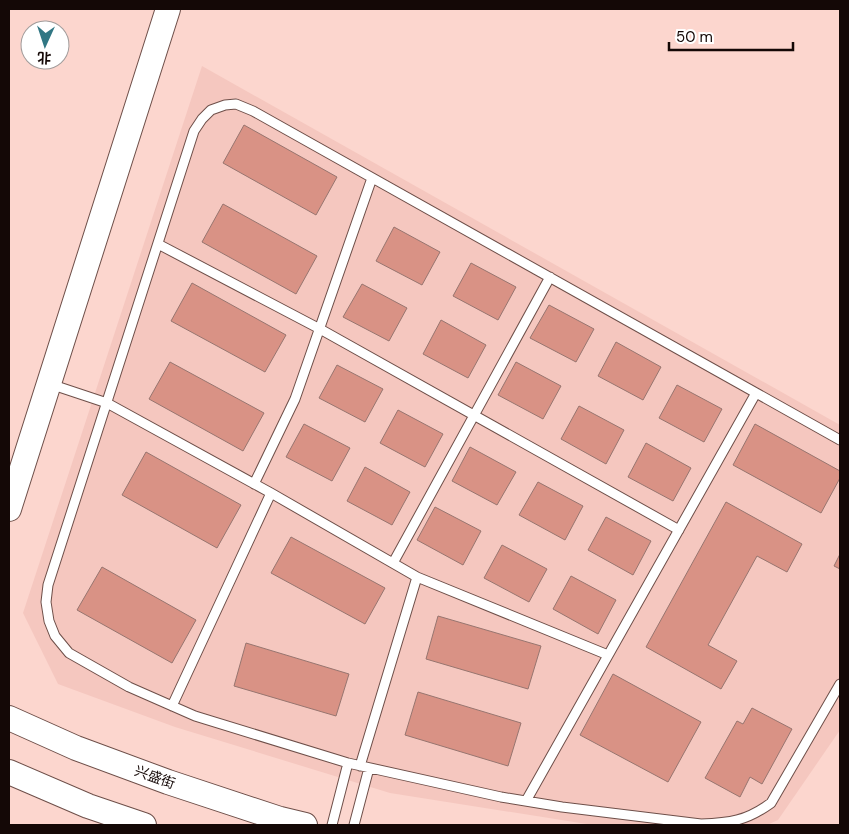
<svg xmlns="http://www.w3.org/2000/svg" width="849" height="834" viewBox="0 0 849 834" font-family="'DM Sans','Noto Sans SC',sans-serif">
	<style>
		.built { fill: #f5c7bf }
		.building { fill: #d99285; stroke: #97756f }
		.lines { fill: none; stroke-linecap: round; stroke-linejoin: round }
		.lane-casing { stroke: #6e4f49; stroke-width: 11 }
		.secondary-casing { stroke: #6e4f49; stroke-width: 26 }
		.lane { stroke: #fff; stroke-width: 9 }
		.secondary { stroke: #fff; stroke-width: 24 }
		.labels { text-anchor: middle; dominant-baseline: central; stroke-width: 5; stroke-linejoin: round; paint-order: stroke }
		.street-label { font-size: 14px; fill: #140806; stroke: #fff }
	</style>
	<rect width="100%" height="100%" fill="#fcd6ce"/>
	<path class="built" d="M202 66 840 425V730L778 820 767 825H593L390 793 175 727 58 684 23 613Z"/>
	<path class="building" d="M244 125 337 177 316 215 223 163Z
		M223 204 317 256 296 294 202 242Z
		M394 227 440 252 422 285 376 261Z
		M471 263 516 287 498 320 453 296Z
		M192 283 286 335 265 372 171 321Z
		M362 284 407 308 389 341 343 317Z
		M549 305 594 329 576 362 530 338Z
		M441 320 486 345 468 378 423 354Z
		M616 342 661 367 643 400 598 376Z
		M170 362 264 413 243 451 149 399Z
		M516 362 561 386 543 419 498 395Z
		M337 365 383 389 365 422 319 398Z
		M677 385 722 409 704 442 659 418Z
		M579 406 624 430 606 464 561 439Z
		M398 410 443 434 425 467 380 443Z
		M304 424 350 448 332 481 286 457Z
		M755 424 840 471V478L821 513 733 465Z
		M646 443 691 468 673 501 628 477Z
		M470 447 516 472 497 505 452 481Z
		M146 452 241 505 217 548 122 495Z
		M365 467 410 492 392 525 347 501Z
		M538 482 583 506 565 540 519 515Z
		M726 502 802 544 787 572 757 556 708 645 737 661 721 689 646 647Z
		M435 507 481 531 463 565 417 540Z
		M606 517 651 541 633 575 588 550Z
		M291 537 385 588 365 624 271 573Z
		M502 545 547 569 529 602 484 578Z
		M840 554V569L834 566Z
		M102 567 196 620 172 663 77 610Z
		M571 576 616 600 598 634 553 609Z
		M438 616 541 646 528 689 426 659Z
		M246 643 349 674 336 716 234 686Z
		M613 674 701 722 668 782 580 735Z
		M418 692 521 723 508 766 405 735Z
		M752 708 792 729 762 784 750 777 740 797 705 778 737 721 743 724Z"/>
	<g class="lines">
		<defs>
			<path id="lane" d="M158 244 320 329 679 530
				M50 384 107 403 271 493 417 577 608 655
				M840 440 253 111 236 104 225 105 211 110 202 119 194 131 48 585 46 602 49 621 55 636 69 653 129 687 195 716 348 763 501 797 562 807 701 824C730 823 746 821 771 803L840 684
				M254 484 295 399 372 178
				M393 563 550 277
				M172 706 271 493
				M360 766 417 577
				M526 801 756 393
				M332 825 348 763
				M354 825 369 768"/>
			<path id="secondary" d="M9 509 168 9
				M9 718 76 748 168 782 280 819 305 825
				M9 772 88 806 144 825"/>
		</defs>
		<use href="#lane" class="lane-casing"/>
		<use href="#secondary" class="secondary-casing"/>
		<use href="#lane" class="lane"/>
		<use href="#secondary" class="secondary"/>
	</g>
	<g class="labels">
		<g class="street-label">
			<text transform="translate(155 777) rotate(20)">兴盛街</text>
		</g>
	</g>
	<rect width="849" height="834" fill="none" stroke="#140806" stroke-width="20"/>
	<g transform="translate(45 45) rotate(183)"><circle r="24" fill="#ffffff" stroke="#a19c9b"/>
	<path d="M0-4L9 19L0 12L-9 19Z" fill="#317784"/>
	<text y="-8" font-size="14" font-weight="bold" text-anchor="middle" fill="#140806">北</text>
	</g>
	<path d="M669 42v8h124v-8" fill="none" stroke="#140806" stroke-width="2.5"/>
	<text x="676" y="42" font-size="15" fill="#140806" stroke="#ffffff" stroke-width="4" paint-order="stroke">50 m</text>
</svg>
